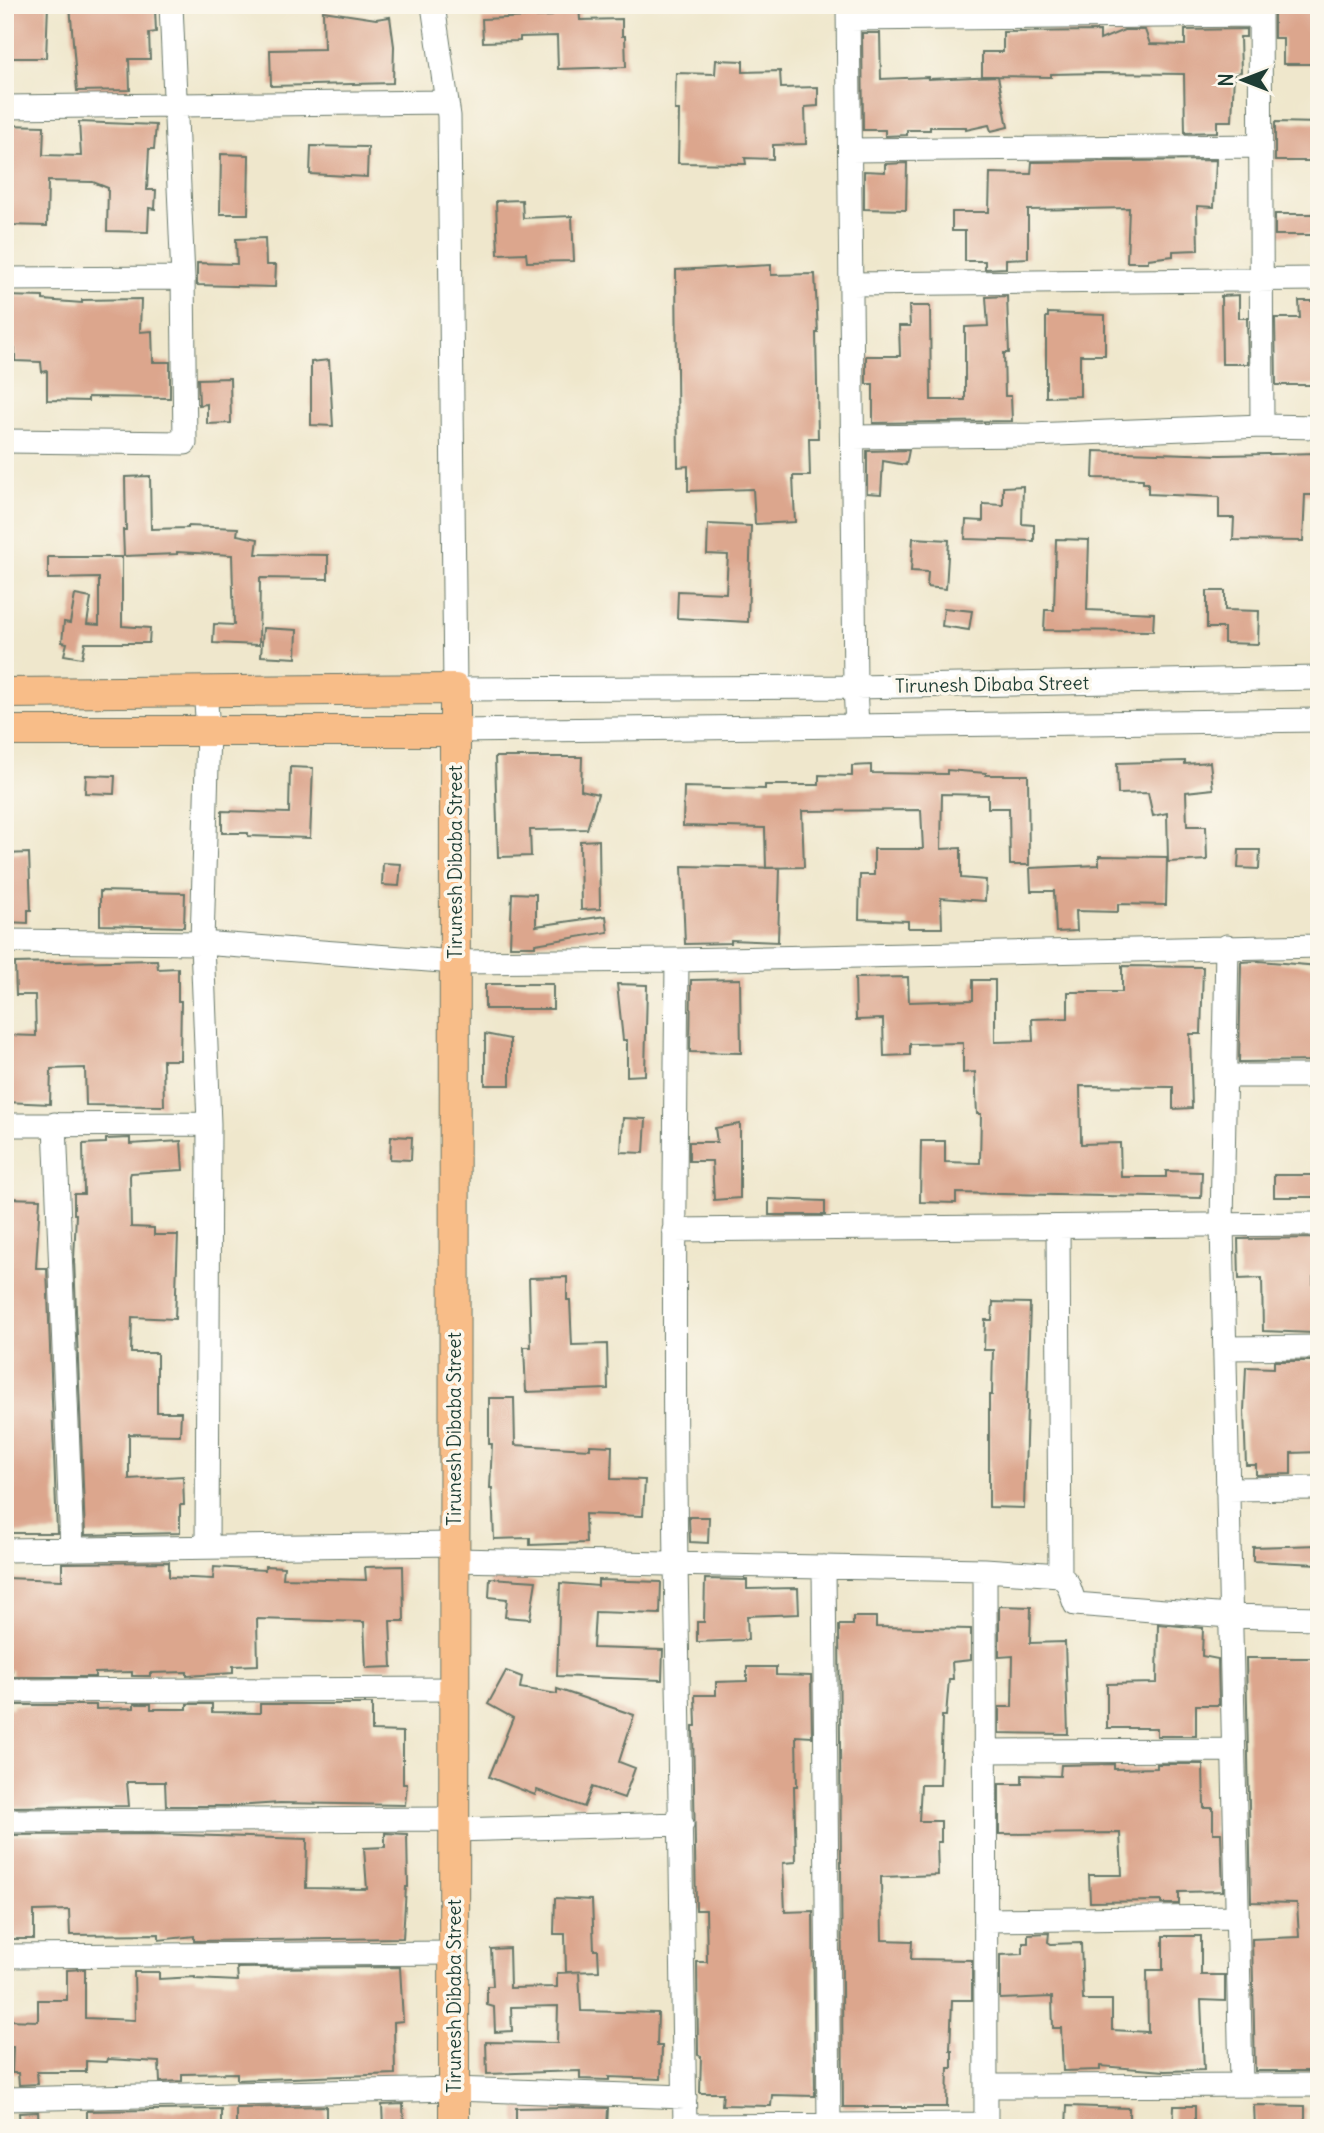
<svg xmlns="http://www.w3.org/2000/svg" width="1324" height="2133" viewBox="0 0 1324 2133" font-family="Delius,sans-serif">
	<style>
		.building { fill: #dca68d }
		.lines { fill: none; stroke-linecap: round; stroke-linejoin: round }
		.minor-casing { stroke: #687869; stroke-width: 25 }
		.major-casing { stroke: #687869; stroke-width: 32 }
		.minor { stroke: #fff; stroke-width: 23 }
		.major { stroke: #f8bd88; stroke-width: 30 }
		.labels { text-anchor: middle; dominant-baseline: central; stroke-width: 7; stroke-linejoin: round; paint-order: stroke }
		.street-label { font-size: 19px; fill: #1f3d34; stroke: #fbf7ec }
	</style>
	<rect width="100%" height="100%" fill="#fbf7ec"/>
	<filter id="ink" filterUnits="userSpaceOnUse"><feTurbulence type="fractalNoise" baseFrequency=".0143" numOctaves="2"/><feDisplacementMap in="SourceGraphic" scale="14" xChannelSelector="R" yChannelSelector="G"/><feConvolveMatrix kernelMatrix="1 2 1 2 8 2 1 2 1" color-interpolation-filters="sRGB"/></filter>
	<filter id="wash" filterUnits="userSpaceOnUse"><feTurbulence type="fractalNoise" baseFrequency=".00686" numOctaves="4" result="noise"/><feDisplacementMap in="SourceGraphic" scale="28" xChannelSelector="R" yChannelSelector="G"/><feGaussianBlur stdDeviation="1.57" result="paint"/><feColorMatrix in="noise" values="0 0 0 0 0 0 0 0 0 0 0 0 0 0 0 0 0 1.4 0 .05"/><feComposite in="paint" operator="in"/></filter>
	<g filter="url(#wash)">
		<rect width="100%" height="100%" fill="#efe7cc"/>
		<g id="blocks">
			<path class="building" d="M10 5H48L46 58H9Z
				M70 5H152V9H155L156 32 149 33 150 59H129L130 90 77 91Z
				M552 5H579L580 20 622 19V36H625L626 67 558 69 557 36 520 37V41L483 42 482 19 552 16Z
				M1274 5H1319V64H1283V38H1274Z
				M323 11 376 19 390 17 394 46 393 83 271 86 270 50 324 49Z
				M1246 29V37H1240L1241 72 1234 73 1232 121H1217V132L1185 133 1184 74 1100 73 1051 74V77L998 76 1008 127 991 131 989 125 966 130V127H930V130H907V135L885 136V130H863L862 33H880L881 79 928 77V79L998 76H982V52H1003V32L1100 31V40L1124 30H1145L1150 44 1185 45V30Z
				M716 60 743 61V72L780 71 781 88 818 87V106L805 107 806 144 773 145V159L745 158 746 164 678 163 679 110H675L676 73 715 74Z
				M79 122 156 125 154 149H149L147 190H156L155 209 149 208 148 232 107 231 108 188 93 182 48 181 47 226 7 225 10 180H7L8 158H5V125L44 126 43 155 81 156Z
				M1275 122 1319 123V161H1275Z
				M311 146 368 147 367 177 310 174Z
				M221 154 249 155 248 214H220Z
				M1216 160 1214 207 1197 206 1198 250 1173 251V256L1148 259V262H1127L1129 208 1028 210V258L1006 259V268L985 269V261H965V231H952V212H989L990 173 1031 174 1032 162Z
				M907 163 906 210 864 209V171L885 172V164Z
				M522 200 523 218 572 216 574 261 527 262 526 253 498 254 496 201Z
				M1275 214H1319V235H1275Z
				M265 238 266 265H276L275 287 197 285V263L237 264 236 239Z
				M771 265V275L815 274 818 333H816L818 438H809L810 476H793L795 522 755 524 753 489 688 491V466L678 467 676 270Z
				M1239 295V318H1247L1248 364H1222L1221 296Z
				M5 296 43 297V300L82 303V300L141 299 140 332 152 331 153 362H170V398L88 397V401L47 400V371L42 372 41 362 15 361V348H5Z
				M1007 296 1009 353H1004L1005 396H1011L1012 421 873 423V384H866V356H900L899 326H910L909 306H930L931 400H965V327L988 326 986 297Z
				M1299 301H1319V385H1276L1275 318H1300Z
				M1048 313 1105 315V355H1080V396L1046 397V317H1048Z
				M329 360 333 426 311 425V362Z
				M230 378 231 423 207 424V404L199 405 198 379Z
				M909 450 906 465 883 461 881 494 867 493V451Z
				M1094 451 1220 455 1319 453V495H1305L1303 541 1233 540 1234 518H1219V497L1148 494V483H1143V479L1093 478Z
				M150 476 151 529 188 528V526L238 528 237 535 258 539 256 554 328 555V579L260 578 259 645 213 643 214 624 234 625 232 555 177 552V554L124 556 123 530H126L125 477Z
				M1023 486 1022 524 1034 525V541L965 539 966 520 983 521V504L1003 505V487Z
				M708 524 751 526 748 622 677 618 678 591 726 593 728 555 707 554Z
				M913 538 949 540 946 589 927 587 928 572 911 571Z
				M1056 539 1089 540 1087 610 1154 613 1153 631 1044 630 1045 610H1054Z
				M48 557H122V626L150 628 149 643H85L82 658 64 655 67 643 62 642 64 622 70 623 75 595 91 598 87 624 99 625V578L48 579Z
				M1207 591H1225V610L1259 611 1258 644 1224 643V628H1207Z
				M944 608 972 611 969 630 942 626Z
				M263 628 297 630 296 658 261 656Z
				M495 757H582L581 790 598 794 587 829 530 830 531 856 498 857Z
				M1185 761V764L1210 762 1213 789 1186 792 1187 826H1206L1207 860 1168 862 1167 813 1153 816 1148 793 1118 794 1117 763Z
				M871 765V773L947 774V770L986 773V775H1028L1029 865H1010L1009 808H988V795L942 794 941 849 961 848V878L986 880 985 901 941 898 942 928H908V921L859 919 860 875H874V849H923L921 810 802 811 804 867 766 868 765 828 683 826 684 787 765 789V785H819V775L852 776V766Z
				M290 767 313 768 310 838 248 836V833H222V811L289 813Z
				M86 775 115 776 114 794 85 793Z
				M599 840 600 909 581 910 580 841Z
				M1239 850H1260L1259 869 1238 868Z
				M29 853 31 910H28V923L5 922V854Z
				M1099 856 1167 857 1166 905 1118 904V912L1076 911 1077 931 1056 932 1054 891H1031L1030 868 1099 865Z
				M383 863 401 864 399 886 382 885Z
				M682 866 780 868 778 942 731 940V943L685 944Z
				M100 891 185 893 184 927 100 925Z
				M512 893 536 894V926L606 916 608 932 535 944V946H510Z
				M157 960 158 969 178 968V1001H181L180 1060H163L164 1106 86 1105 85 1068 51 1069 50 1104 5 1102V1035L36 1036 35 995H16L15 963Z
				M1259 961 1319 966V1061L1239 1062 1241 962Z
				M1122 966 1203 967 1201 1034H1190L1192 1108 1173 1109V1087L1080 1086 1081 1144 1120 1143 1121 1177H1166V1171L1202 1172 1201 1198 956 1193V1203L920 1202 921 1141H945V1162L980 1163 981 1114H977L975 1072 963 1073V1043L910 1044V1055L884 1056 883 1019 856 1020 855 978 908 977 909 1002 973 1000V980H995V1042L1033 1041 1032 1019 1068 1018V992H1122Z
				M740 979 741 1053 690 1052 691 980Z
				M485 984H553V1009H485Z
				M617 984 647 985 645 1075 627 1076V1040H623Z
				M485 1034 510 1039V1085H485Z
				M623 1118 646 1119 644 1153 621 1152Z
				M740 1124V1198L714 1200 712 1161H689V1142H717L715 1128Z
				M391 1136 412 1137 411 1160 390 1159Z
				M130 1138V1144L181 1141 183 1170 131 1173 130 1176 131 1227 154 1228V1235H178L175 1319 132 1317 131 1353H157V1412H181L180 1435 129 1434V1479L183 1476 184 1505H180V1533L85 1535 74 1260 76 1214H74V1194H84L83 1144 106 1143V1139Z
				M1274 1175H1318V1197H1274Z
				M5 1198 40 1199 36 1268H47L57 1533H5Z
				M769 1199 825 1201V1215H769Z
				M1319 1238V1277H1313L1314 1333 1263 1331 1262 1278 1239 1279 1238 1239Z
				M567 1277V1300H570L572 1345 607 1344 608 1389 526 1392 524 1347H531L529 1278Z
				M993 1302 1030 1303 1024 1508 989 1507V1395H992L993 1350H984L985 1320H992Z
				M1274 1361H1319V1452L1291 1453V1474L1256 1475V1465H1246L1244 1411 1246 1367 1274 1368Z
				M489 1398H514L515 1445 590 1449V1445L612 1446 611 1479 645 1480 643 1516 585 1514 586 1543 530 1545V1538L494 1539 492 1488H490L492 1444H489Z
				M689 1517H709L708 1543 690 1542Z
				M1319 1545V1564L1253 1561V1547Z
				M169 1562V1577L213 1579 214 1567 265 1570V1566L284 1567 283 1578 366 1580 365 1567 403 1566 404 1621H390L392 1667 366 1668 364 1622 257 1619 258 1665 233 1666V1673L187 1676V1672L150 1673V1676H132V1672L95 1673V1677H12V1670H5V1578L62 1580V1563Z
				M490 1578 536 1581 530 1619 505 1617 507 1599 489 1597Z
				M705 1579 747 1580V1589L798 1588 799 1614 747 1616 748 1640 697 1642V1622H704Z
				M598 1580 661 1582 660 1614 595 1612 593 1648 663 1650 662 1680 557 1676 560 1583 598 1586Z
				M999 1606 1031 1607 1030 1643 1065 1642 1068 1734 999 1733V1707H1012L1013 1656 999 1657Z
				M853 1617H876V1627L971 1629V1660L952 1662 953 1679H949L946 1716H942L940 1785H921L919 1821H941V1842H937L938 1875 881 1877 882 1940 912 1941 911 1959 972 1960V2000H952L950 2050H952V2068H948L947 2107H843L839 1625H853Z
				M1158 1624 1203 1628 1202 1656 1218 1659 1219 1705H1196V1736H1157V1728H1107V1684L1157 1683Z
				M1246 1658H1319V2071H1255L1252 1939 1299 1937 1297 1903 1251 1902Z
				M747 1667H776V1675L811 1676 812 1737 796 1736 797 1786H794L796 1862 783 1863 785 1912 813 1911 815 2096 772 2095 771 2106 722 2105 723 2093H700L701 2056 698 2055 697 1962H707L706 1910H696L693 1726H696L695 1695H716V1682L747 1681Z
				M506 1671 522 1677 520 1688 557 1694V1689L634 1715 619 1762 635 1768 624 1798 592 1787 584 1807 537 1790 535 1795 489 1777 513 1718 488 1704Z
				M134 1704H151V1709H187V1704H212V1712L260 1713V1704H372V1731L403 1732V1784H407L405 1805 280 1803 237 1806H166L165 1782H127L129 1806 5 1807V1708H13V1705H96V1709L134 1708Z
				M1114 1764V1769L1157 1768V1764H1203L1204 1808H1213V1833H1221L1223 1891 1179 1892V1904H1161V1901L1090 1902 1089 1875H1122L1120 1833 999 1834V1784H1022V1775L1060 1776 1061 1765Z
				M385 1833 407 1834 408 1887H406L403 1938 194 1941V1936L159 1940V1934L70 1935 69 1910 34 1911V1939H5V1835L153 1834 307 1839 306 1888 367 1889 364 1848 385 1847Z
				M555 1898 592 1900 594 1950H598L599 1971 566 1972 565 1934H554Z
				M1049 1933 1048 1942 1051 1944 1081 1943 1083 2000H1112V2030L1148 2032 1147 1970H1163V1936H1201V1975H1225V2001L1201 2000 1204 2070 1165 2071 1100 2066V2070L1063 2071 1061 2028H1053L1052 1997 1000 1999V1955L1023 1954V1943H1028V1934Z
				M509 1948 510 1988 557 1987V1973L579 1972 581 2011 658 2013 657 2046H662L661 2079 609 2077V2080L580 2079V2071L487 2074 486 2042 557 2043 558 2006 511 2007 512 2031 495 2032 494 2007 487 2005V1986H493L491 1949Z
				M400 1967 403 2021 394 2022 395 2074 237 2080V2073L182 2074V2081L160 2082 159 2062 108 2059 107 2062 86 2061V2072H37L38 2084 19 2085 18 2073H12L13 2047H5V2020L38 2021V2000H67V1970L85 1969V2018L135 2020 134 1972H159V1979L195 1977V1979L238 1981 237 1968Z
				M403 2104 404 2128H383L382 2105Z
				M1254 2105 1305 2106V2128H1255Z
				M326 2106V2128L236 2126V2108Z
				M1067 2106 1129 2108V2128H1066Z
				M1174 2106H1195V2128H1173Z
				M567 2107 608 2108 607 2128H516V2108Z
				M221 2109V2128H87V2111Z
				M38 2112 39 2128H20L19 2113Z"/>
		</g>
	</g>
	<g filter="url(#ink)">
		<use href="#blocks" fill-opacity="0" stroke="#687869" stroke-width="2"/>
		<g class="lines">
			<defs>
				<path id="minor" d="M433 5 449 116 455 689 855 687 1319 678
					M848 5 855 687 857 726
					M1260 5 1262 426
					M849 19 1260 15
					M5 107 447 102
					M850 150 1260 146
					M5 279 183 278
					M851 284 1319 279
					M853 437 1031 435 1262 426 1319 427
					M5 441 185 443 183 278 171 5
					M205 690 208 730 202 943 209 1124 207 1547
					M455 731 1319 720
					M5 941 202 943 455 962 677 960 1319 946
					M1227 946 1222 1225 1241 2084
					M677 960C675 1161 673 1363 676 1564 679 1752 683 1940 685 2128
					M1224 1076H1319
					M55 1124 72 1549
					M5 1125 209 1124
					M1058 1228 1060 1575
					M674 1230 1319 1224
					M1225 1348 1319 1347
					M1227 1489 1319 1488
					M5 1550 454 1544
					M454 1560 985 1570 1060 1575 1068 1584 1075 1604 1229 1616 1319 1618
					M824 1567 829 2124
					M985 1570 986 2128
					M5 1691 454 1689
					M985 1751 1233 1750
					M5 1821 454 1819
					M454 1830 682 1824
					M986 1920 1237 1917
					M5 1956 454 1953
					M986 2086 1319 2085
					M5 2099 454 2089 685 2097
					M685 2126 986 2124"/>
				<path id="major" d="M5 693 455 689 454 2128
					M5 731H455"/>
			</defs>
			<use href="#minor" class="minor-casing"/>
			<use href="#major" class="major-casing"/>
			<use href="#minor" class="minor"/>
			<use href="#major" class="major"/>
		</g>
	</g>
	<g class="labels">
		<g class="street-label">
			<text transform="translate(992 684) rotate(-1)">Tirunesh Dibaba Street</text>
			<text transform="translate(455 862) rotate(-90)">Tirunesh Dibaba Street</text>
			<text transform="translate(454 1429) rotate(-90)">Tirunesh Dibaba Street</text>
			<text transform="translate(454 1996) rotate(-90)">Tirunesh Dibaba Street</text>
		</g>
	</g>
	<rect width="1324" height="2133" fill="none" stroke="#fbf7ec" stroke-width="28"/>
	<g transform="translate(1243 80) rotate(270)" stroke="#fbf7ec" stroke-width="5" paint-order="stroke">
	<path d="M0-5L12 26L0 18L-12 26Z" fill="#1f3d34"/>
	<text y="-10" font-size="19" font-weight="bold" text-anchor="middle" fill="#1f3d34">N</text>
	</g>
</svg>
